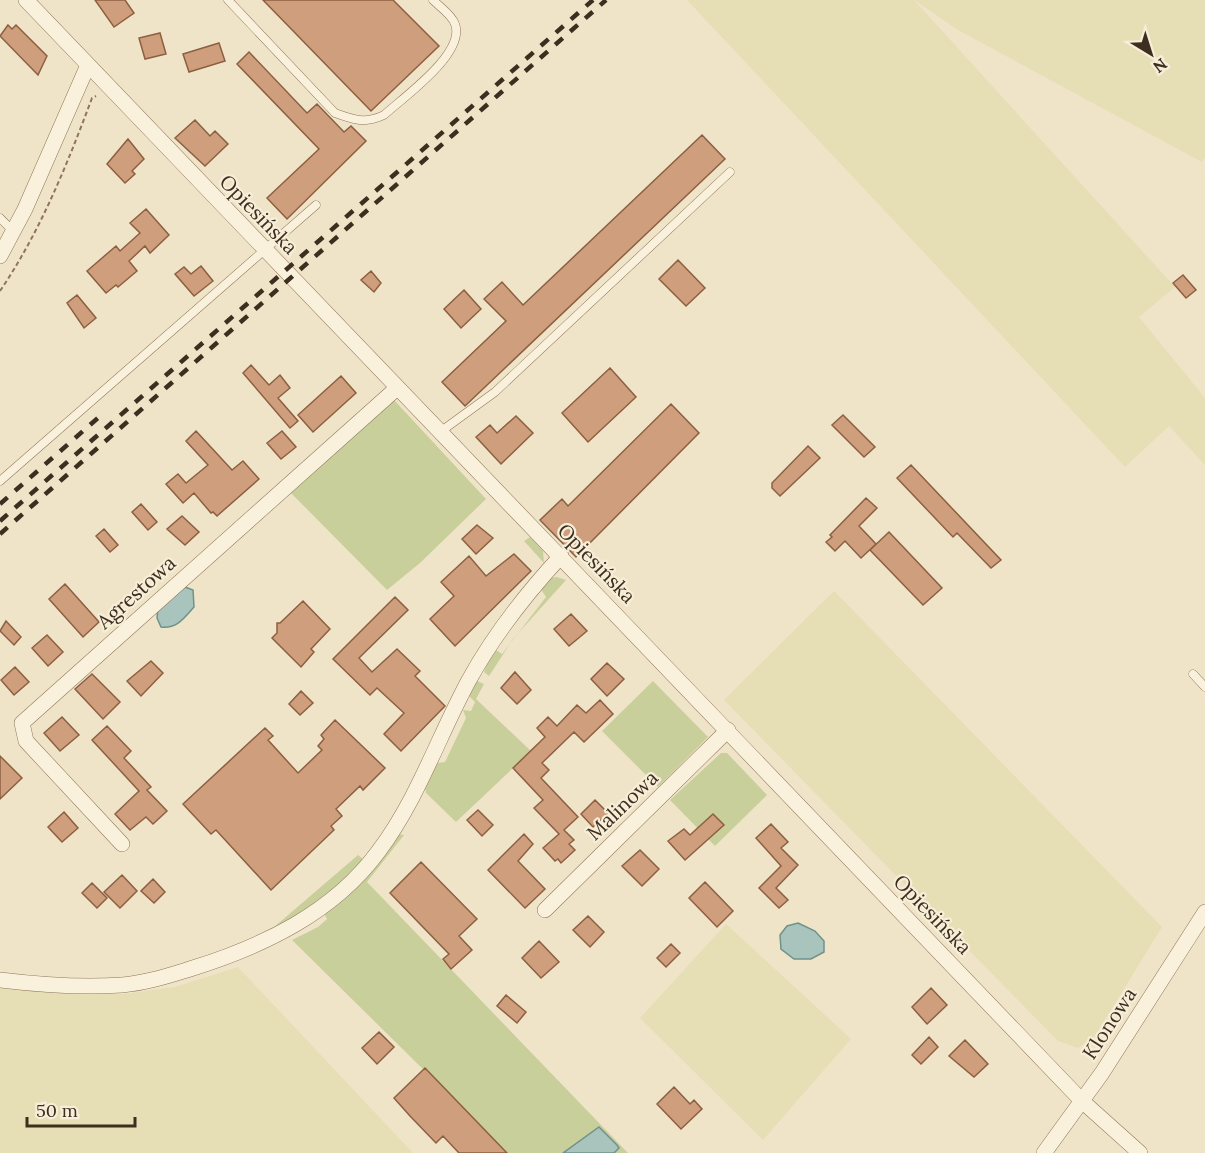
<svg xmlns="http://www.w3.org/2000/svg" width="1205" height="1153" viewBox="0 0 1205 1153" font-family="Lora,serif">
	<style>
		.farmland { fill: #e6deb5 }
		.green { fill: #c9cf9b }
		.water { fill: #a9c4bc; stroke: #6f938a; stroke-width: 1.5 }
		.building { fill: #cf9f7d; stroke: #8d5f41; stroke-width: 1.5 }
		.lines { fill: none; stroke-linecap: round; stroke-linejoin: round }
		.service-casing { stroke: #8d765c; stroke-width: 9 }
		.minor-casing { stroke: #8d765c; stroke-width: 16 }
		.path { stroke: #8d765c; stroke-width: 2; stroke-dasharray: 4.5 3; stroke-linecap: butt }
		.service { stroke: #faf1dc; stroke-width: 8 }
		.minor { stroke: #faf1dc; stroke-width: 15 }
		.rail { stroke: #3d2e20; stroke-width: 4.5; stroke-dasharray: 10 10; stroke-linecap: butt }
		.labels { text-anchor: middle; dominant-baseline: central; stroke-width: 4.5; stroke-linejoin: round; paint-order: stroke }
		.street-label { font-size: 20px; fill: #3d2e20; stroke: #f7eed8 }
	</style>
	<rect width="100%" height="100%" fill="#f0e4c8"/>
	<path class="farmland" d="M687 0H914L1175 287 1139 317 1205 398V465L1169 426 1125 467Z
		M914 0H1205V157L1202 162 958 30Z
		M834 591 1162 927 1095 1036 1078 1048 1058 1041 724 700Z
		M726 924 851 1039 763 1140 640 1018Z
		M238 967 413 1153H0V985L69 994H124L175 987Z"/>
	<path class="green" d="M394 400 486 499 420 563 387 590 289 491Z
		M530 537 543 551 544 563 524 541Z
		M557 577 566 580 513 639 489 676 484 672 491 652 496 650 502 654 546 597 540 588 550 578Z
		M477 681 484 684 476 699 531 751 456 822 426 793 425 788 437 763 445 762 466 718 463 710 471 711 475 702 469 696Z
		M653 681 708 737 658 787 602 731Z
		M721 753H727L767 795 715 846 670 800Z
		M398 834 404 835 367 882 628 1153H508L292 940 318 927 327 919 324 913Z
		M358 855 363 859 329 896 266 934Z"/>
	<path class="water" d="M185 587 193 590 194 607C184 618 177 629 161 627L157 618 158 608Z
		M798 923 815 931 824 941V952L811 959H794L781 949 780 935 787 926Z
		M599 1127 617 1145 619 1148 614 1153H563Z"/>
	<path class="building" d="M95 0H125L134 13 114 27Z
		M263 0H393L439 46 371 111Z
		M8 25 12 29 16 25 47 56 38 75 0 36Z
		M160 33 166 54 145 59 139 38Z
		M219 43 225 61 189 72 183 54Z
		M249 52 307 113 317 104 344 132 351 126 366 141 287 219 267 198 319 149 237 64Z
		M195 120 210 136 215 131 228 144 205 166 175 138Z
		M702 135 725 159 465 406 442 382 506 321 484 299 502 282 523 305Z
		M128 139 144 159 132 171 135 174 125 183 107 164Z
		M146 209 169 235 150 253 145 246 129 261 137 271 118 287 116 285 106 293 87 271 116 246 120 251 140 233 130 223Z
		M678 260 705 288 686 306 659 279Z
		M201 266 213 281 194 296 175 274 184 267 191 274Z
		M371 271 381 283 374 292 361 280Z
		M1183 275 1196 290 1186 298 1173 283Z
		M464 290 481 309 461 328 444 309Z
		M77 295 96 318 84 328 67 303Z
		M251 365 269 385 280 375 290 388 278 398 298 421 290 428 243 373Z
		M610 368 636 397 588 442 562 413Z
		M341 376 356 393 313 432 298 415Z
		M671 404 699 433 576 557 540 520 562 499 568 506Z
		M843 415 875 447 864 457 832 425Z
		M516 416 533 433 501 464 476 437 490 425 497 433Z
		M196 431 232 470 243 461 259 479 217 516 213 512 211 513 194 493 183 503 166 484 178 474 186 483 208 465 186 441Z
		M282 431 296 447 281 459 267 443Z
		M808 446 820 458 780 496 772 488V483Z
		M911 465 1001 560 991 568 957 533 953 537 897 478Z
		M866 498 877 508 859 526 876 544 861 558 845 541 835 551 826 542 832 537 830 535Z
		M141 504 157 522 148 530 132 512Z
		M182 516 199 532 185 545 167 529Z
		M477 525 493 538 476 554 462 539Z
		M104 529 118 545 110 552 96 536Z
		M889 532 942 588 923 605 870 550Z
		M514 554 531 571 455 646 430 619 454 596 441 582 469 556 486 576Z
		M65 584 99 622 83 637 49 599Z
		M395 597 408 610 359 658 372 672 397 649 420 671 415 676 445 706 401 751 384 734 404 713 377 688 370 695 333 659Z
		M303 601 330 629 311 649 314 652 301 667 272 638 277 633V623H280Z
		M571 614 587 631 569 646 554 629Z
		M6 621 21 637 14 645 0 631Z
		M47 635 63 652 48 666 32 648Z
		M151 661 163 673 141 696 127 681Z
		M607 663 624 679 607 696 591 679Z
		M15 667 29 682 14 695 1 680Z
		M515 672 531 690 517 704 501 688Z
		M92 674 120 702 103 719 75 689Z
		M301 691 313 703 300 715 289 704Z
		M600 700 613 714 584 742 574 732 542 763 549 770 541 778 578 817 564 830 574 840 569 844 575 850 561 863 558 859 555 861 543 848 559 834 534 808 543 800 513 768 545 737 537 728 548 717 557 726 577 705 586 713Z
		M62 717 79 735 60 751 44 733Z
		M335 720 385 768 363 790 360 786 336 809 342 816 331 826 334 830 271 890 216 830 211 834 183 804 265 728 273 736 268 740 298 773 322 750 318 746 324 739 321 735Z
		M107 726 131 751 124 758 151 787 147 790 167 811 153 824 146 817 130 830 115 814 139 791 92 740Z
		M0 756 22 778 0 799Z
		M595 800 608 813 593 827 581 814Z
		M478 810 493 825 482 836 467 820Z
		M64 812 78 828 62 842 48 827Z
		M713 814 724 825 685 860 668 841 684 829 690 835Z
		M771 824 788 842 781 848 798 865 776 888 788 900 779 908 759 888 781 866 756 838Z
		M524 834 533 844 518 861 545 889 525 908 488 870Z
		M640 850 659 869 642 886 622 866Z
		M421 862 477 919 459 936 472 950 451 969 443 959 449 954 390 893Z
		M122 875 137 891 120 908 104 892Z
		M153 879 165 892 154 903 141 891Z
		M705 882 733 911 717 927 689 898Z
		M92 883 107 898 97 908 82 893Z
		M588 916 604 932 590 947 573 930Z
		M539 941 559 962 541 978 522 958Z
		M671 944 680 953 666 967 657 958Z
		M931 988 947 1005 927 1024 912 1007Z
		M506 995 526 1012 517 1023 497 1006Z
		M379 1032 394 1047 377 1064 362 1048Z
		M929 1037 938 1047 921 1064 912 1055Z
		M965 1040 988 1064 974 1077 949 1056Z
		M425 1068 507 1153H459L443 1136 436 1143 410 1116 394 1098Z
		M674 1087 690 1104 694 1100 702 1109 681 1129 657 1104Z"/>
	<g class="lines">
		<defs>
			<path id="service" d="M228 0 335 113C354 120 365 124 384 115 404 97 466 53 455 24 452 15 440 7 433 0
				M0 218 14 232
				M440 432 495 392 730 172
				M0 481 316 205
				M1193 674 1205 687"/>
			<path id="minor" d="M26 0 1082 1101 1140 1153
				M0 256 25 209 88 65
				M122 844 26 741 22 723 397 388
				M545 910 728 730
				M0 980C41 985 81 988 122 985 147 983 170 975 193 968 263 946 333 913 378 852 418 799 438 737 469 680 495 633 525 595 561 556
				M1044 1153 1102 1073 1205 912"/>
		</defs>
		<use href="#service" class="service-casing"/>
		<use href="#minor" class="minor-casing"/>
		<path class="path" d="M0 291C40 232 67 165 92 98L96 96"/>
		<use href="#service" class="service"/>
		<use href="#minor" class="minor"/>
		<path class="rail" d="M0 504 99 417
			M0 521 593 0
			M0 534 606 0"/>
	</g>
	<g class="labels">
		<g class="street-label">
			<text transform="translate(259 214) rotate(46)">Opiesińska</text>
			<text transform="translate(597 563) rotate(46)">Opiesińska</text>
			<text transform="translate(136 592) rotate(-42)">Agrestowa</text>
			<text transform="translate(622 805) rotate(-44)">Malinowa</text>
			<text transform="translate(933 914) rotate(46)">Opiesińska</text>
			<text transform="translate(1109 1023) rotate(-57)">Klonowa</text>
		</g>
	</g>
	<g transform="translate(1151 54) rotate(142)" stroke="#f7eed8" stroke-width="4.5" paint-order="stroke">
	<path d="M0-4.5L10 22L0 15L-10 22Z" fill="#3d2e20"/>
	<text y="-9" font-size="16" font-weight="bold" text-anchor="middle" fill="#3d2e20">N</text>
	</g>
	<path d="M27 1117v9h108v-9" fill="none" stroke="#3d2e20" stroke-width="3"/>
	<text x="36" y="1117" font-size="18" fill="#3d2e20" stroke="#f7eed8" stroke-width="4.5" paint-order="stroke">50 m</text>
</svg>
